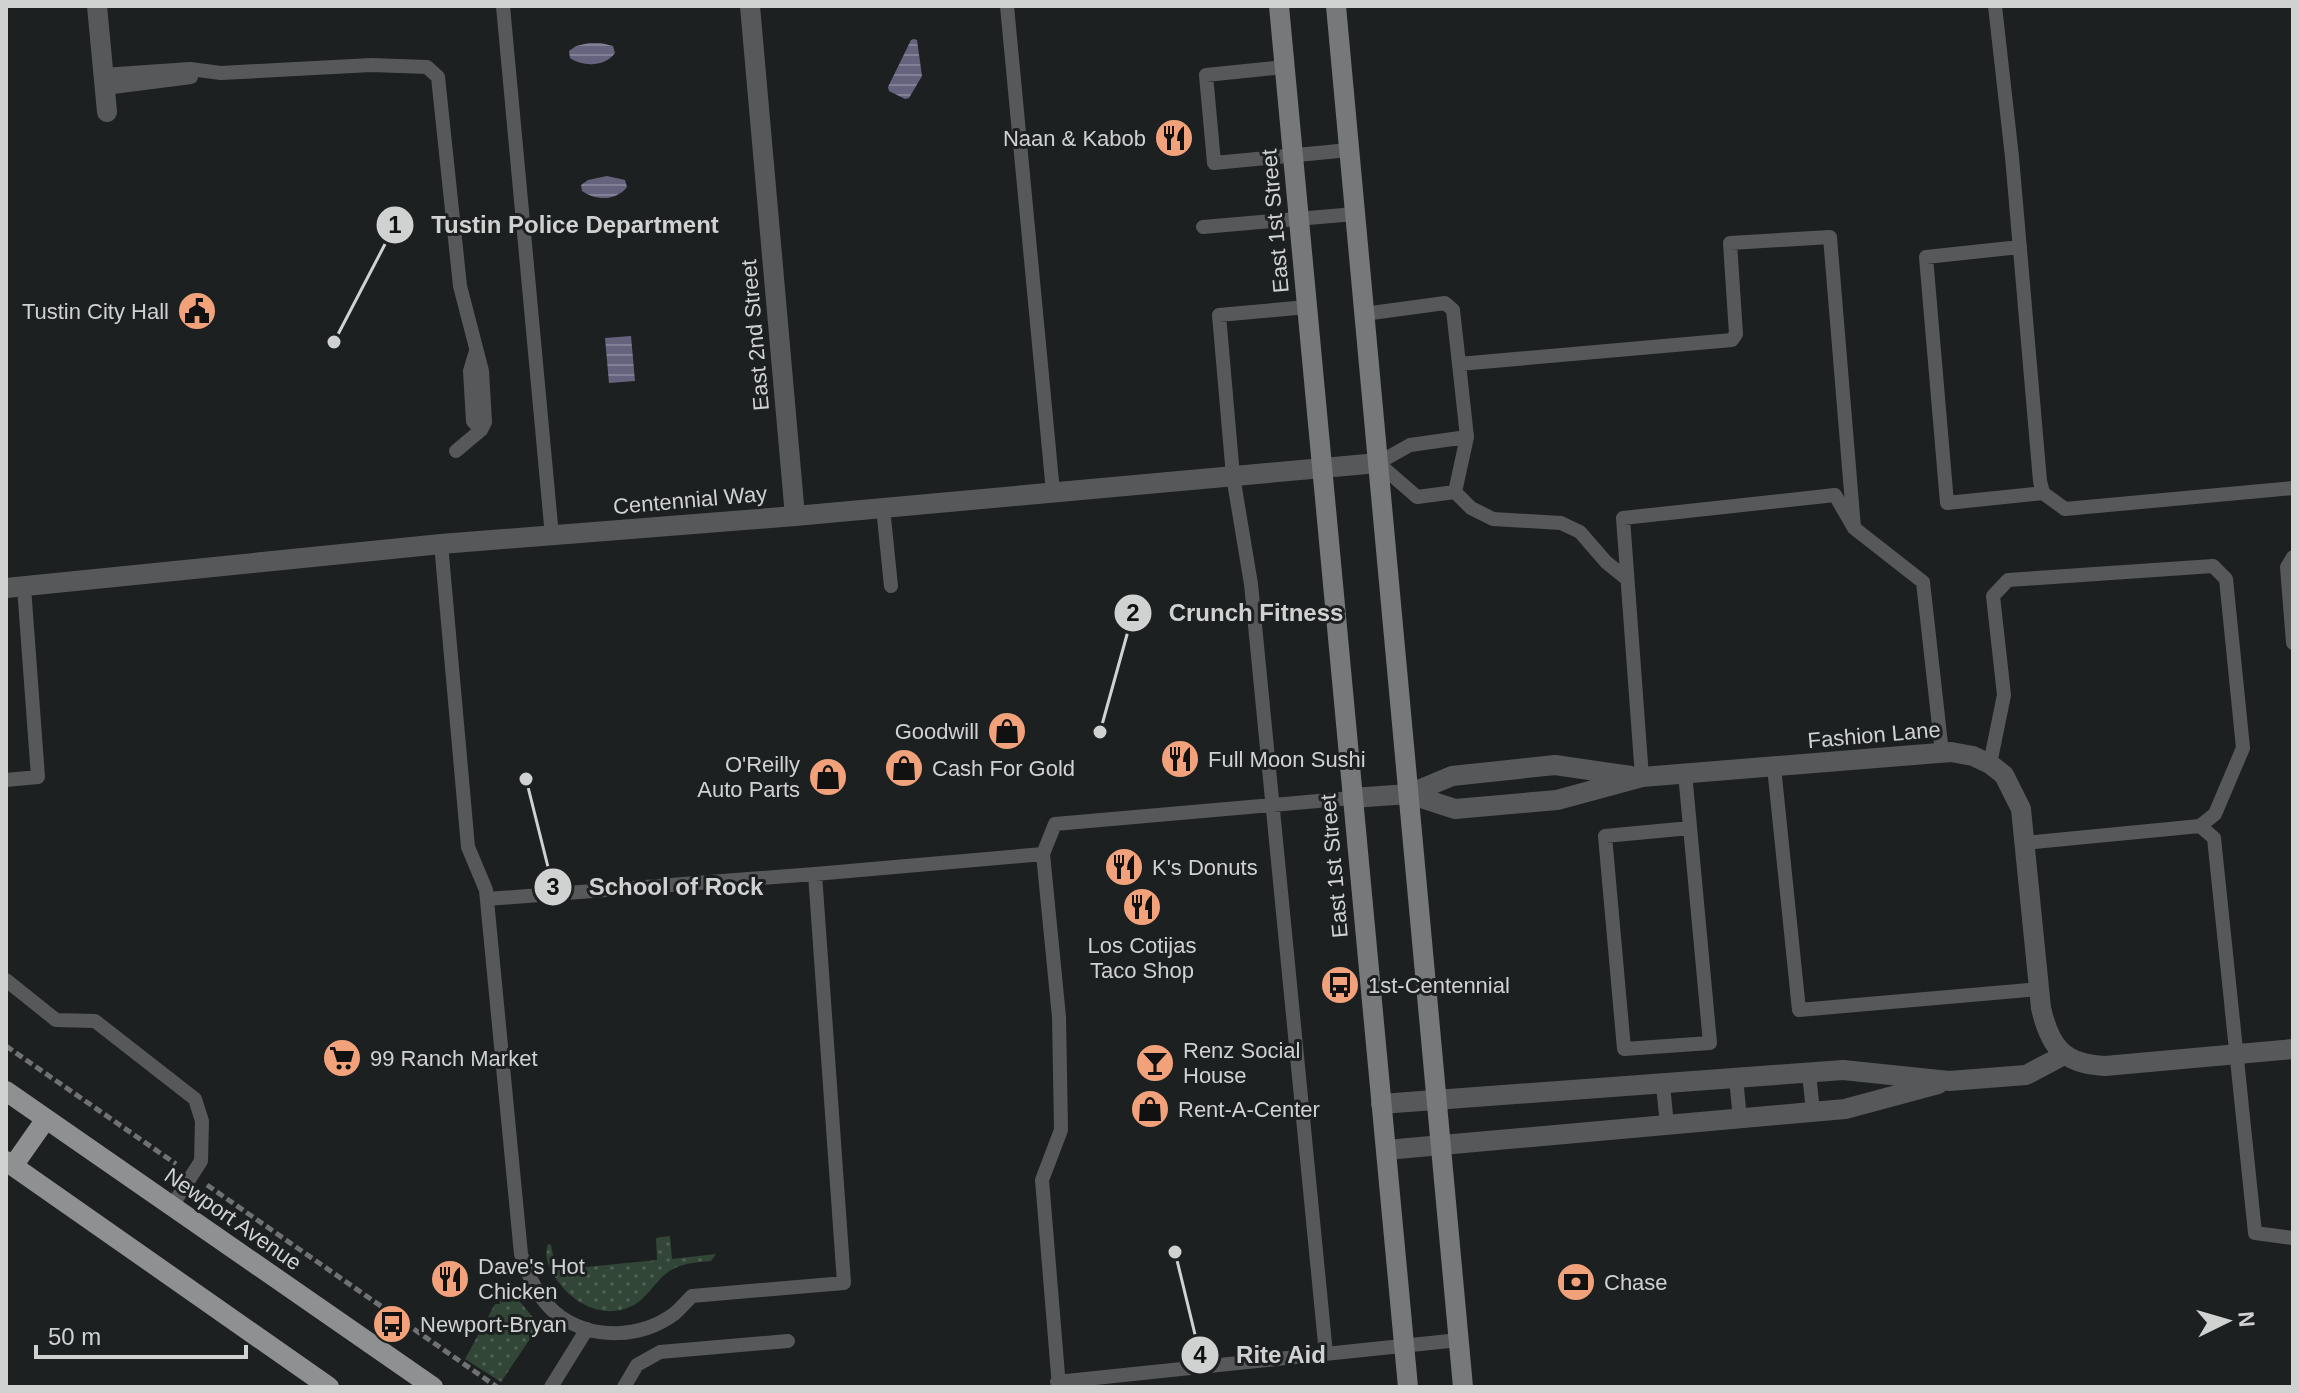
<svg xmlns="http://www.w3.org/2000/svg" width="2299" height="1393" viewBox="0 0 2299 1393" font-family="Helvetica,sans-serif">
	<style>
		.grass { fill: url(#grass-dots) }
		.water { fill: url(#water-rules) }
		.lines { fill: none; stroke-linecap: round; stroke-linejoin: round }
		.path { stroke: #6f7172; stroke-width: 5; stroke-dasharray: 8 4; stroke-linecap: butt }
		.service { stroke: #575859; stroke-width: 14 }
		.minor { stroke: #575859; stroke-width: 20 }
		.tertiary { stroke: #575859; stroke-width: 20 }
		.secondary { stroke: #767879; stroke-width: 20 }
		.primary { stroke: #8f9092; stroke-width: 20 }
		.labels { text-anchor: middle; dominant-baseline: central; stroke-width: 6; stroke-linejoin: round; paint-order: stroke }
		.poi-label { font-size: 22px; fill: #d0d2d2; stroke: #1d2021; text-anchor: start }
		.street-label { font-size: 22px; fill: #d0d2d2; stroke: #1d2021 }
		.leader { fill: none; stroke: #d0d2d2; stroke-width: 3 }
		.callout-dot { fill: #d0d2d2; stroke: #1d2021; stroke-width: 3 }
		.mark-label { font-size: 24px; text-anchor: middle; font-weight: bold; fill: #111 }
		.callout-label { font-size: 24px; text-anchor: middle; font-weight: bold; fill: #d0d2d2; stroke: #1d2021; stroke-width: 6; stroke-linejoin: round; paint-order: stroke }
	</style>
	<defs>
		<pattern id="grass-dots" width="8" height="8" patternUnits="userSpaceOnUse" patternTransform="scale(2)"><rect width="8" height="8" fill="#314636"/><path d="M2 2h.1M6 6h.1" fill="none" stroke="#4e6052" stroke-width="1.8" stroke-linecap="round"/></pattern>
		<pattern id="water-rules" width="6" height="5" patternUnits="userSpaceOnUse" patternTransform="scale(2)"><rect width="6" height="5" fill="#66637e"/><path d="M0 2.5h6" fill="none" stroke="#828095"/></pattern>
	</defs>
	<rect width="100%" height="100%" fill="#1d2021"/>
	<path class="grass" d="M670 1236 672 1259 716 1254 711 1261C700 1262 685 1263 675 1268 657 1276 649 1298 632 1306 606 1319 577 1306 560 1284 551 1273 543 1259 548 1244L551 1245 555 1266 576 1268 657 1260 656 1238Z
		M500 1291H511L535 1320 538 1327 501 1382 465 1359 495 1304H500Z"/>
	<path class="water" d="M914 39 917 40 922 76 909 98 905 99 889 91 888 87 911 40Z
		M589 43H601L613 46 615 53C605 67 583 67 570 58L569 51 576 46Z
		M607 176 625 180 627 187C616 201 596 201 582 191L581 185 588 180Z
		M631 336 635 381 609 383 605 338Z"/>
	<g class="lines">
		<path class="path" d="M6 1046 176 1164
			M207 1185 497 1387"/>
		<path class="service" d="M503 6 552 536
			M1007 6 1053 492
			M1995 6 2012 157 2040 481 2043 493 2065 509 2293 488
			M1284 67 1206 75 1214 163 1349 150
			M103 75 190 69 221 73 371 65 427 67 438 77 460 286 482 371 485 422 481 430 456 451
			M105 88 191 77
			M1203 227 1355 214
			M2020 247 1926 257 1947 503 2043 493
			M1307 307 1219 315 1233 476 1251 584 1326 1354
			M1364 314 1445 303 1453 310 1459 364
			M476 351 470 371 473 421 481 430
			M1467 437 1410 445 1378 463 1417 497 1455 492 1467 437 1459 364 1732 340 1736 334 1730 243 1830 237 1854 528
			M1455 492 1471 508 1493 519 1561 523 1580 532 1606 562 1627 579
			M883 508 891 586
			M441 544 468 847 486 890 521 1254C528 1276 541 1304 561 1317 595 1340 641 1338 674 1314 680 1309 686 1302 692 1296L844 1283 815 874
			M2293 557 2287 567 2293 643
			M1990 764 2004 695 1993 596 2008 580 2213 566 2226 579 2243 748 2215 814 2200 826 2025 843
			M1774 767 1799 1010 2039 989
			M1685 773 1710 1043 1624 1049 1605 836 1690 828
			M1642 777 1623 518 1835 495 1854 528 1923 582 1942 753
			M6 780 38 777 24 587
			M2200 826 2214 838 2255 1233 2293 1238
			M1043 854 1059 1017 1061 1130 1042 1180 1059 1387
			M487 899 815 874 1043 854 1055 824 1352 798
			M6 980 56 1020 95 1021 195 1099 202 1121 201 1161 172 1206
			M1809 1073 1813 1112
			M1736 1078 1740 1119
			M1663 1085 1667 1125
			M1057 1382 1459 1340
			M551 1387 587 1329
			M624 1387 637 1365 660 1352 788 1341"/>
		<path class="minor" d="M97 6 107 112
			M750 6 795 516
			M1409 794 1455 809 1557 800 1642 777 1951 752 1973 756 1990 764 2004 775 2021 809 2041 1008C2050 1047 2063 1064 2105 1066L2293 1049
			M1352 798 1409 794 1452 776 1555 765 1631 776
			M1381 1104 1843 1070 1949 1081 2026 1075 2064 1055
			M1386 1150 1845 1109 1938 1084"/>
		<path class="tertiary" d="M6 588 441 544 795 516 1378 463"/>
		<path class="secondary" d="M1279 6 1408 1387
			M1336 6 1463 1387"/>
		<path class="primary" d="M6 1091 433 1387
			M6 1161 329 1387
			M13 1166 46 1119"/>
	</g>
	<defs>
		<symbol id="restaurant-disc" viewBox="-11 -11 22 22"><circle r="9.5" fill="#f1a27b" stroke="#1d2021"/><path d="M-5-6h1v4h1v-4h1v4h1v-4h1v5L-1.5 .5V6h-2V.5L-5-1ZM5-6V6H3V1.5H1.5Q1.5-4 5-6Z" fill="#111"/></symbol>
		<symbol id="civic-disc" viewBox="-11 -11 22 22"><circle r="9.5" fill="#f1a27b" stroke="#1d2021"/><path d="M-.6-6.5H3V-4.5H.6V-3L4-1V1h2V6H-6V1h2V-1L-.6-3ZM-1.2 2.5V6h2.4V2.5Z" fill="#111"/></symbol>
		<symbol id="shop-disc" viewBox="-11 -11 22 22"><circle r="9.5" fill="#f1a27b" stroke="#1d2021"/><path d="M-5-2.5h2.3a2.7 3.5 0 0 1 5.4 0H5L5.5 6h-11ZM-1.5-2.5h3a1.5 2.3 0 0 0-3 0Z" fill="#111"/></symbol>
		<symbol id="bus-disc" viewBox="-11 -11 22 22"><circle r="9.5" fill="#f1a27b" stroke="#1d2021"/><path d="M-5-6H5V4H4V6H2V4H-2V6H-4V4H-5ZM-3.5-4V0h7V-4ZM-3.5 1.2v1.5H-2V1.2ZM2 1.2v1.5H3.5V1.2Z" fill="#111"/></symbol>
		<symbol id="supermarket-disc" viewBox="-11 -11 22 22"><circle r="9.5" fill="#f1a27b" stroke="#1d2021"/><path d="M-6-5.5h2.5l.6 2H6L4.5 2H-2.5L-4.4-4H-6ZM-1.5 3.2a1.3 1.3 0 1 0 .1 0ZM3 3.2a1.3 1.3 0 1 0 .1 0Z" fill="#111"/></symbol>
		<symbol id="bar-disc" viewBox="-11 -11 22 22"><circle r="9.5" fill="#f1a27b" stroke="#1d2021"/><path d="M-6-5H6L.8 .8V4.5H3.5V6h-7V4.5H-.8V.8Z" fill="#111"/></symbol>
		<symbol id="bank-disc" viewBox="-11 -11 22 22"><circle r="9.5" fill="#f1a27b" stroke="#1d2021"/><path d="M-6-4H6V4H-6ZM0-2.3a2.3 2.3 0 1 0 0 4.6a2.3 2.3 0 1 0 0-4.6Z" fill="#111"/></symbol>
	</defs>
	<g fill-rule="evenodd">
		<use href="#restaurant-disc" x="1152" y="116" width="44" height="44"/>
		<use href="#civic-disc" x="175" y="289" width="44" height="44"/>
		<use href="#shop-disc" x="985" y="709" width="44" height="44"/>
		<use href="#restaurant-disc" x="1158" y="737" width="44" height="44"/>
		<use href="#shop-disc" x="882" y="746" width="44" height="44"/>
		<use href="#shop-disc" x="806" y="755" width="44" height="44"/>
		<use href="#restaurant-disc" x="1102" y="845" width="44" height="44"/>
		<use href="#restaurant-disc" x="1120" y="885" width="44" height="44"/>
		<use href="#bus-disc" x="1318" y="963" width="44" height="44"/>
		<use href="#supermarket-disc" x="320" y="1036" width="44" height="44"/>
		<use href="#bar-disc" x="1133" y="1041" width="44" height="44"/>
		<use href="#shop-disc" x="1128" y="1087" width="44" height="44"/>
		<use href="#restaurant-disc" x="428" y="1257" width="44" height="44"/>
		<use href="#bank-disc" x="1554" y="1260" width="44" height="44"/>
		<use href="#bus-disc" x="370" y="1302" width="44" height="44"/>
	</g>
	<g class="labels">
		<g class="poi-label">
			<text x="1146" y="138" text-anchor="end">Naan &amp; Kabob</text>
			<text x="169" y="311" text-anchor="end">Tustin City Hall</text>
			<text x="979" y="731" text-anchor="end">Goodwill</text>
			<text x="1208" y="759">Full Moon Sushi</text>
			<text x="800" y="764" text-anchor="end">O'Reilly<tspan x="800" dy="25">Auto Parts</tspan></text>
			<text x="932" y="768">Cash For Gold</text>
			<text x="1152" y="867">K's Donuts</text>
			<text x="1142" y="945" text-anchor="middle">Los Cotijas<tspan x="1142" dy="25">Taco Shop</tspan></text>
			<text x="1368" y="985">1st-Centennial</text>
			<text x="1183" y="1050">Renz Social<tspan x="1183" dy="25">House</tspan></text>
			<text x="370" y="1058">99 Ranch Market</text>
			<text x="1178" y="1109">Rent-A-Center</text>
			<text x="478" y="1266">Dave's Hot<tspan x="478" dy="25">Chicken</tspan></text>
			<text x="1604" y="1282">Chase</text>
			<text x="420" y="1324">Newport-Bryan</text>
		</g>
		<g class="street-label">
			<text transform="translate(1275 221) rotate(-95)">East 1st Street</text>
			<text transform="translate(755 335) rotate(-95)">East 2nd Street</text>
			<text transform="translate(690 500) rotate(-5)">Centennial Way</text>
			<text transform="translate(1874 735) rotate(-5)">Fashion Lane</text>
			<text transform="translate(1334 866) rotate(-95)">East 1st Street</text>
			<text transform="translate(233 1219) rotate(35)">Newport Avenue</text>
		</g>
	</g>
	<path class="leader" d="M334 342L395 225M1100 732L1133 613M526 779L553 887M1175 1252L1200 1355"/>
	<g class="callout-dot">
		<circle cx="334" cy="342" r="8"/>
		<circle cx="1100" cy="732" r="8"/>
		<circle cx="526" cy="779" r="8"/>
		<circle cx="1175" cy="1252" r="8"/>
		<circle cx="395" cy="225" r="20"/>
		<circle cx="1133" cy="613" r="20"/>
		<circle cx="553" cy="887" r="20"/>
		<circle cx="1200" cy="1355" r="20"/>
	</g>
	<g class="mark-label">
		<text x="395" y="233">1</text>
		<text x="1133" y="621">2</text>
		<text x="553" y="895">3</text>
		<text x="1200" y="1363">4</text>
	</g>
	<g class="callout-label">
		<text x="575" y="233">Tustin Police Department</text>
		<text x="1256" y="621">Crunch Fitness</text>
		<text x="676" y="895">School of Rock</text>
		<text x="1281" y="1363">Rite Aid</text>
	</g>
	<rect width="2299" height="1393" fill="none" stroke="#d0d2d2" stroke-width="16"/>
	<g transform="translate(2227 1321) rotate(85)" stroke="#1d2021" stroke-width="6" paint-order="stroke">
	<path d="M0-6L14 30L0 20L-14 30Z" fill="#d0d2d2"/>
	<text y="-12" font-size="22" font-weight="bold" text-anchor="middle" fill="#d0d2d2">N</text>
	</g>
	<path d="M36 1345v12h210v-12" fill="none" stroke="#d0d2d2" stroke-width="4"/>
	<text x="48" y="1345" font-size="24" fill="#d0d2d2" stroke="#1d2021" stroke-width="6" paint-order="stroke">50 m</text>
</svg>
